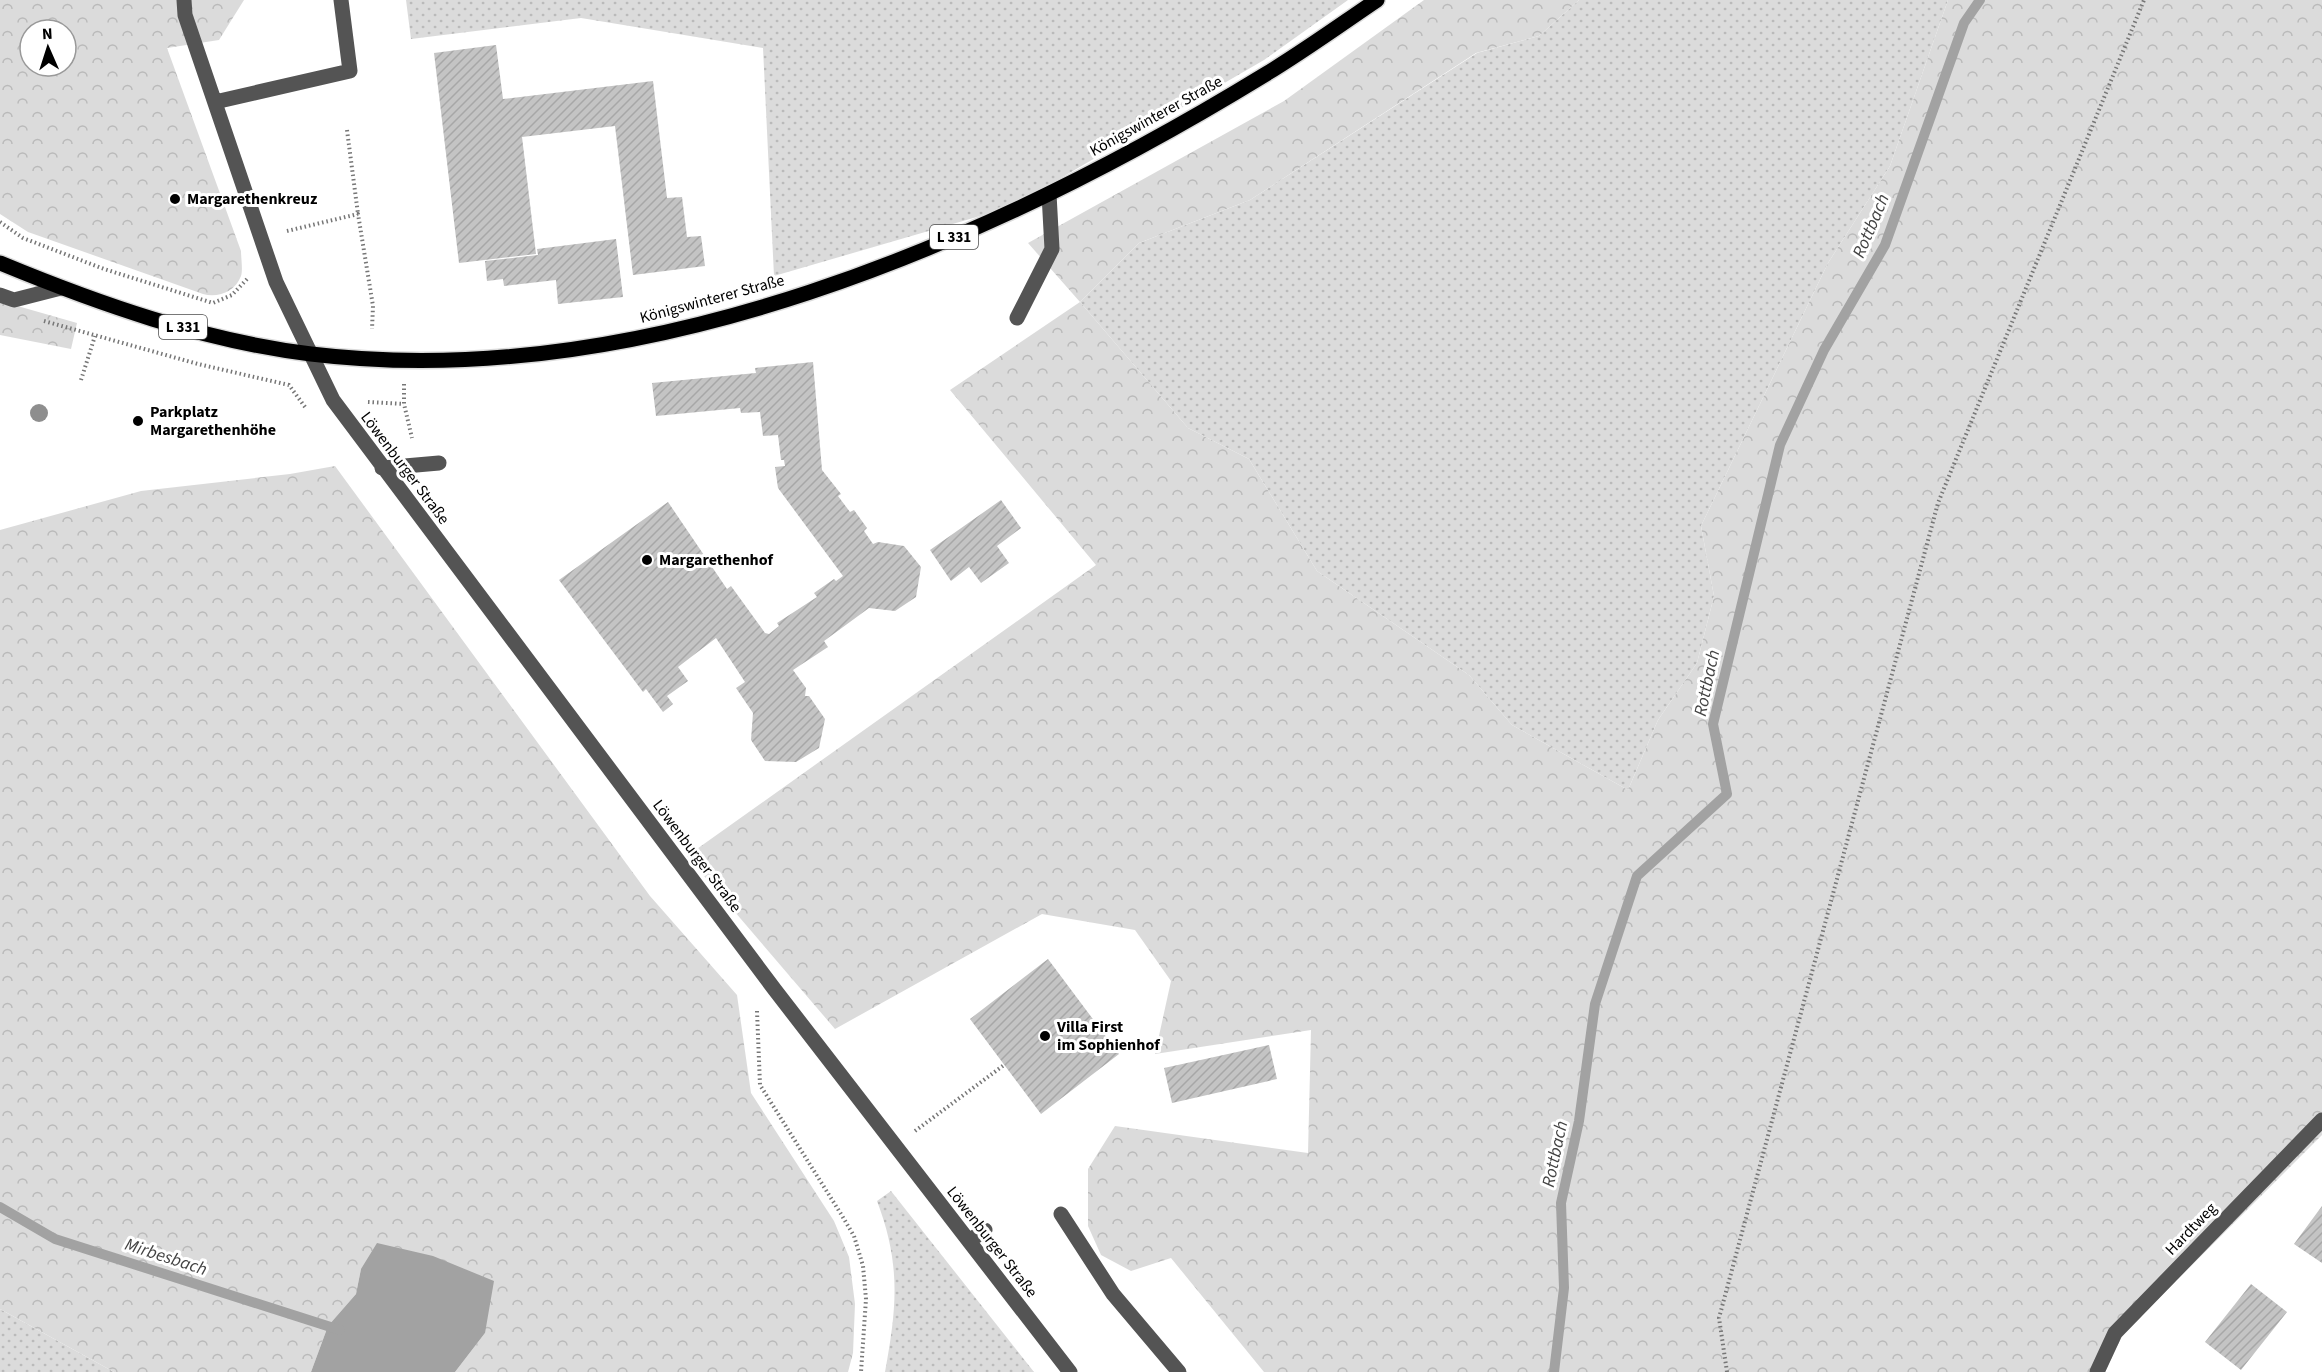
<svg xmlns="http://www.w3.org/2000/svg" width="2322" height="1372" viewBox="0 0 2322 1372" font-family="'Source Sans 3',sans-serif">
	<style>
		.grass { fill: url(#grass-dots) }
		.forest { fill: url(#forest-crowns); fill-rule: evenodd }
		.water { fill: #a2a2a2 }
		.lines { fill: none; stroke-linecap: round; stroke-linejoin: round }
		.stream { stroke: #a2a2a2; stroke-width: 10 }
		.building { fill: url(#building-hatch) }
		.major-casing { stroke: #dbdbdb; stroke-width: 18 }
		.path { stroke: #767676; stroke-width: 4; stroke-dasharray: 1.5 3; stroke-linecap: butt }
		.minor { stroke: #545454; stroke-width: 15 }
		.major { stroke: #000; stroke-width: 15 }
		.tree { fill: #8e8e8e }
		.poi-dot { fill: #000; stroke: #fff; stroke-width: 2 }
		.labels { text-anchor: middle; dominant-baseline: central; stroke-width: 6; stroke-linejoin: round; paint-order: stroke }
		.shield { fill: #fff; stroke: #4c4c4c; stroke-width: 1.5 }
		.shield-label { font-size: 15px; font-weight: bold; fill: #000 }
		.street-label { font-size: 16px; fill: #000; stroke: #fff }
		.poi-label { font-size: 16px; font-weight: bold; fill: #000; stroke: #fff; text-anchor: start }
		.water-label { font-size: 18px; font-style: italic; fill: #434343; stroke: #fff }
	</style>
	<defs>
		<pattern id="grass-dots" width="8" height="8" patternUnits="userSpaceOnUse" patternTransform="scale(1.5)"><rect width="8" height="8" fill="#dbdbdb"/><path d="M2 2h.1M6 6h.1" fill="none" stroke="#bababa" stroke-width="1.8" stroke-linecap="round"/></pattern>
		<pattern id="forest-crowns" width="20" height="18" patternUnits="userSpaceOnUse" patternTransform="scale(1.5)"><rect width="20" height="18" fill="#dbdbdb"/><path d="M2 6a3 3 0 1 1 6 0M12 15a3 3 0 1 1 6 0" fill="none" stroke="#bababa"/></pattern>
		<pattern id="building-hatch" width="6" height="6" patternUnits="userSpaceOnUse" patternTransform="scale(1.5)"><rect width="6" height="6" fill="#c4c4c4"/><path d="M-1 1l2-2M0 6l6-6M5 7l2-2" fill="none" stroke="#a7a7a7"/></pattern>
	</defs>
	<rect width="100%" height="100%" fill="#fff"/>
	<path class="grass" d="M406 0H1348L1264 60 1011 207 774 276 763 48 581 18 411 39Z
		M1579 0H1948L1890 166 1828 263 1701 526 1714 596 1697 663 1658 720 1628 790 1512 725 1469 675 1317 571 1249 459 1188 428 1080 302 1139 243 1250 200 1477 53 1539 36Z
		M891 1191 1034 1372H885C897 1307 901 1264 877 1201Z
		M0 1309 114 1372H0Z"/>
	<path class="forest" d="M0 0H244L219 40 167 48 241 251C241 258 243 270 241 276 235 292 218 298 203 294L28 232 0 214ZM30 30H66V66H30Z
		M1424 0H1579L1539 36 1476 53 1250 200 1139 243 1080 302 1188 428 1249 459 1317 571 1469 675 1512 725 1628 790 1658 720 1697 663 1714 596 1701 526 1828 263 1890 166 1948 0H2322V1135L2123 1334 2105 1372H1264L1171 1258 1131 1271 1101 1255 1088 1226V1169L1115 1126 1308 1153 1311 1030 1155 1054 1171 981 1135 930 1042 914 835 1029 687 856 1096 565 950 390 1080 302 1028 243 1284 101Z
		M0 301 77 323 71 349 0 335Z
		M335 466 650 896 737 995 751 1093 834 1221 849 1257 855 1304 853 1353 848 1372H455L485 1333 361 1269 356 1294 328 1326 311 1372H114L0 1309V530L141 491 290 474Z"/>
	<path class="water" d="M377 1243 433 1256 494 1281 485 1333 455 1372H311L328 1326 356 1294 361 1269Z"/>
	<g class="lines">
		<path class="stream" d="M0 1207 55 1239 340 1330
			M1554 1372 1564 1288 1561 1203 1579 1121 1595 1004 1637 876 1727 794 1713 724 1780 445 1824 350 1885 245 1964 23 1980 0"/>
	</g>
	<path class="building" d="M496 45 503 99 653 81 667 198 682 197 687 237 701 236 705 266 633 275 615 126 522 137 536 254 459 263 434 53Z
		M616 239 623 297 558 304 556 280 504 286 503 279 487 281 485 261 538 255 537 249Z
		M813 362 822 470 841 494 838 496 850 512 854 510 867 528 864 531 873 544 878 542 904 546 921 567 916 597 895 611 869 608 824 641 828 647 793 670 806 688 805 696H809L825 719 819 748 796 762 765 761 751 740 753 713 736 688 745 682 716 638 678 667 688 681 667 696 673 704 663 712 646 689 643 692 559 580 668 502 727 589 731 586 765 633 769 634 779 626 777 623 817 597 814 593 834 579 836 581 843 576 778 488 775 467 785 466 784 460H781L778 435 763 436 760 412 741 413 740 408 656 416 652 383 756 373 755 368Z
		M1001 500 1021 528 997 546 1009 563 981 583 969 567 951 581 930 550Z
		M1048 959 1119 1054 1041 1114 970 1019Z
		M1269 1045 1277 1079 1172 1103 1164 1068Z
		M2322 1206V1263L2294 1244Z
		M2251 1284 2287 1312 2241 1370 2205 1342Z"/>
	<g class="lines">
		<defs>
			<path id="major" d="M0 263C99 304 204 341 311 354 642 394 990 243 1266 74 1304 51 1340 25 1377 0"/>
		</defs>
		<use href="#major" class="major-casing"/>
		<path class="path" d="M347 130 358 214
			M0 222 23 238 104 269 213 303 232 295 247 279
			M287 231 358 214 373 306 372 329
			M44 321 198 364 289 385 305 407
			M81 380 95 336
			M404 384V404L412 438
			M368 402 404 404
			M757 1011 760 1085 841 1214 854 1236 863 1266 866 1299 861 1372
			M915 1131 1004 1065
			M1727 1372 1719 1318 1938 503 2144 0"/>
		<path class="minor" d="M184 0 185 15 276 282 333 400 775 990 1070 1372
			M215 102 350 71 341 0
			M0 295 14 300 61 288
			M1017 318 1052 249 1049 194
			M382 468 439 463
			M1061 1214 1113 1294 1179 1372
			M969 1241 985 1230
			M2097 1372 2115 1333 2322 1120"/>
		<use href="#major" class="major"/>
	</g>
	<circle class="tree" cx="39" cy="413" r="9"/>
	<g class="poi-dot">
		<circle cx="175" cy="199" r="6"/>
		<circle cx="138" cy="421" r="6"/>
		<circle cx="647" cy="560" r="6"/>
		<circle cx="1045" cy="1036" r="6"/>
	</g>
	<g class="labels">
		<g class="shield">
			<rect x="930" y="225" width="48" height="24" rx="4.5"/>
			<rect x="159" y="315" width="48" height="24" rx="4.5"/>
		</g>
		<g class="shield-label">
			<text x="954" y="237">L 331</text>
			<text x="183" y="327">L 331</text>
		</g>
		<g class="street-label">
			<text transform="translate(1156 116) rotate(-29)">Königswinterer Straße</text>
			<text transform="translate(712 299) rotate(-15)">Königswinterer Straße</text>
			<text transform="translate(405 468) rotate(53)">Löwenburger Straße</text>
			<text transform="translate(697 856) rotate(53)">Löwenburger Straße</text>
			<text transform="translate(2191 1229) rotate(-46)">Hardtweg</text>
			<text transform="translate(992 1242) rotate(52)">Löwenburger Straße</text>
		</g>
		<g class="poi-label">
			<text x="187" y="199">Margarethenkreuz</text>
			<text x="150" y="412">Parkplatz<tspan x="150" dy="18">Margarethenhöhe</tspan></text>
			<text x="659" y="560">Margarethenhof</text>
			<text x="1057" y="1027">Villa First<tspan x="1057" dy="18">im Sophienhof</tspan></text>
		</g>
		<g class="water-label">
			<text transform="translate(1871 226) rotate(-67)">Rottbach</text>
			<text transform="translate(1707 683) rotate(-78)">Rottbach</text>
			<text transform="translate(1555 1154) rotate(-78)">Rottbach</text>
			<text transform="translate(166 1257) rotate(18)">Mirbesbach</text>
		</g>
	</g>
	<g transform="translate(48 48) rotate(357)"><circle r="28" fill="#ffffff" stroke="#999999" stroke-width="1.5"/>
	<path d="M0-4.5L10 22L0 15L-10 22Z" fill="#000000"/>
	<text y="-9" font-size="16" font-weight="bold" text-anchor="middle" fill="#000000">N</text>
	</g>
</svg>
